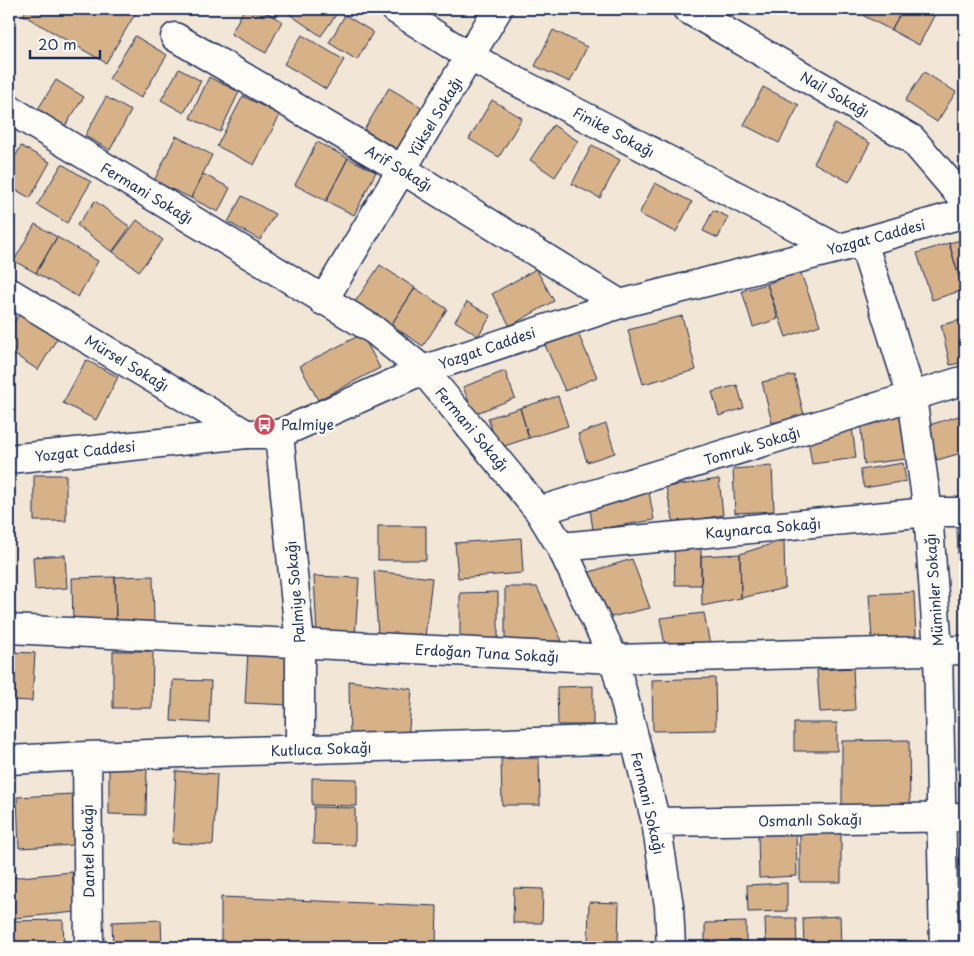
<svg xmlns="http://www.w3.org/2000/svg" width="974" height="956" viewBox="0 0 974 956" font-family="'Playpen Sans',sans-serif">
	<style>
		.building { fill: #d7b288; stroke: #1b2f5e }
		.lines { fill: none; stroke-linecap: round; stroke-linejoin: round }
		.street-casing { stroke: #1b2f5e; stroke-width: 31 }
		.secondary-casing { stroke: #1b2f5e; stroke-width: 31 }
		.street { stroke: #fdfcf7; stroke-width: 28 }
		.secondary { stroke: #fdfcf7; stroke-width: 28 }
		.labels { text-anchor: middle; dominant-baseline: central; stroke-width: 5; stroke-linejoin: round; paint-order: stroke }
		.street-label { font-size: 14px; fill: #1b2f5e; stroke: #fdfcf7 }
		.poi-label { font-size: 14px; fill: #1b2f5e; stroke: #fdfcf7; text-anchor: start }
	</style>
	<rect width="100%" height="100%" fill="#f2e6d6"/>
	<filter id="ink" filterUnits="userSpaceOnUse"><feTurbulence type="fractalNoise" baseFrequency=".02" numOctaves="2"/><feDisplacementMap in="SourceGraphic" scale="10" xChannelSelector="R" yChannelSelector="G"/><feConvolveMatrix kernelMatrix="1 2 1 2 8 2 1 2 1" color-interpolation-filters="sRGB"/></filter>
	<g filter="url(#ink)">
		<path class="building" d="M27 9H138L106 63 23 15Z
			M244 9H258L282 21 266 53 231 34Z
			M260 9H280L275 17Z
			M292 9H340L321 36 289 14Z
			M868 9H903L891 30 864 16Z
			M903 9H930L936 12 919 45 891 30Z
			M345 15 373 32 357 60 329 43Z
			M553 30 587 47 570 82 535 66Z
			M302 35 344 60 326 89 284 64Z
			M135 36 167 55 141 98 109 79Z
			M179 69 201 81 184 113 161 100Z
			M924 72 956 92 937 122 905 101Z
			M209 77 239 92 220 132 190 118Z
			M56 80 84 97 65 126 38 109Z
			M763 87 799 105 779 143 744 125Z
			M389 88 428 111 403 153 364 130Z
			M243 96 280 115 254 165 217 146Z
			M106 97 131 111 110 150 85 136Z
			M492 100 522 118 499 157 469 139Z
			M835 124 870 143 849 182 814 163Z
			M553 125 578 141 555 177 530 160Z
			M176 136 212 155 191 198 154 181Z
			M317 142 348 158 326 201 295 185Z
			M592 145 620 160 600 198 572 184Z
			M21 146 50 162 30 198 9 186V168Z
			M348 158 376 172 354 215 326 201Z
			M62 164 91 182 67 223 37 205Z
			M203 174 230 188 218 212 191 198Z
			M655 183 692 202 676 232 639 214Z
			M242 196 275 214 260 240 228 222Z
			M95 201 130 227 112 252 77 225Z
			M713 210 728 217 718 238 703 231Z
			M137 220 163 240 139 271 113 252Z
			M35 224 57 237 36 273 14 261Z
			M57 237 98 261 78 297 36 273Z
			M965 239V290H963L949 243Z
			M949 243 963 290 932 300 917 253Z
			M380 265 415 288 391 325 355 302Z
			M536 269 554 301 510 326 492 294Z
			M800 271 820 325 786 337 767 284Z
			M767 284 778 319 753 327 742 291Z
			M415 288 447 309 423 346 391 325Z
			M467 302 491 316 478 336 455 321Z
			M26 303 64 327 38 370 9 351V331Z
			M682 316 696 370 643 384 628 330Z
			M965 319V362L950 365 941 325Z
			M577 331 597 377 565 391 545 345Z
			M362 334 380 368 318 400 300 366Z
			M86 360 118 377 96 420 63 403Z
			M505 371 515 398 474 414 463 387Z
			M794 375 804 415 772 423 762 382Z
			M737 385 744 408 719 416 712 392Z
			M558 396 568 426 529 438 520 408Z
			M520 408 529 438 498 448 488 418Z
			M901 414 906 459 864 464 860 418Z
			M965 414V452L937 460 926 426Z
			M606 424 615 453 587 462 578 434Z
			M852 427 856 458 812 464 807 434Z
			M903 463 906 481 864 488 860 470Z
			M772 466 774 511 735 513 733 469Z
			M34 475H66V521H34Z
			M719 479 723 515 674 524 666 487Z
			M649 492 654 520 593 530 589 502Z
			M378 526H426V560H378Z
			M965 527V583H959L957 528Z
			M521 538 523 573 458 578 455 543Z
			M784 540 785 588 741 598 740 554Z
			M701 547V585H675L674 548Z
			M740 554 741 598 702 606 701 556Z
			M65 555 67 588 35 590 33 557Z
			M632 559 650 608 602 619 583 574Z
			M374 571 432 578 425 637 378 635Z
			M153 576 154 624 116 625 115 577Z
			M314 576 359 578 355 637 317 635Z
			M115 577 116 625 73 626 72 578Z
			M505 587H537L562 641 505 642Z
			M498 592V642H460V593Z
			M914 592 916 636 872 639 869 594Z
			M704 613 712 656H667L660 618Z
			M113 651H153L152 708H113Z
			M248 651 292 653 289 705 245 703Z
			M9 652 35 653 32 701 9 700Z
			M853 668 855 710 820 712 817 670Z
			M715 678 716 730 653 731 652 680Z
			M173 680 211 681 209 723 171 721Z
			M349 681 412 689 408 741H350Z
			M593 686V725H558L557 687Z
			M794 723H837V751H794Z
			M909 740 910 809H842V741Z
			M539 758 540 805H502L501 759Z
			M109 765 147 766 146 815 109 814Z
			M176 771 217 774 213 845 172 843Z
			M312 778 357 779V806L312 805Z
			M73 794 75 845 19 848 17 797Z
			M314 807 355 808V845L313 844Z
			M796 831 797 876 759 878 758 833Z
			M800 833H841V882H800Z
			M72 872 76 912 14 918 10 878Z
			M787 883V911L748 912 747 885Z
			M514 888 543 889 542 923H513Z
			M221 897 437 906 436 947H221Z
			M589 902 619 903 618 945H588Z
			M840 916 841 947H804L803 918Z
			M765 918H796L797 947H766Z
			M63 920 64 947H12L11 921Z
			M161 920 162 947H113L112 922Z
			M746 922V947H705V923Z"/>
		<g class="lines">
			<defs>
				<path id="street" d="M395 9 470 57 837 248
					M687 9 912 139 965 201
					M175 37 403 170 620 304
					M9 109 374 330 423 370 539 511 561 547 614 659 656 822 669 906 671 947
					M863 242 912 397 928 512 938 650 944 947
					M9 292 246 434
					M323 301 498 9
					M279 434 300 644V750
					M539 511 965 380
					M561 547 928 512H965
					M9 629 614 659 965 650
					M87 756 89 947
					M9 760 87 756 633 739
					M656 822 965 817"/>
				<path id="secondary" d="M9 459 246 434H279L423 370 620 304 863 242 965 213"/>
			</defs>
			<use href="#street" class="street-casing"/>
			<use href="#secondary" class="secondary-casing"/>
			<use href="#street" class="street"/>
			<use href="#secondary" class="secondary"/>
		</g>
	</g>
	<defs>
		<symbol id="bus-disc" viewBox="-11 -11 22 22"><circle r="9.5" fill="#d1495b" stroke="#fdfcf7"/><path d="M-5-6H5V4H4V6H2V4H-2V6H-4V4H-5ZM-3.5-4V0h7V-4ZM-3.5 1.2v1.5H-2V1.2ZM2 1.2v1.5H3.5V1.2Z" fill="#fff"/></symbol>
	</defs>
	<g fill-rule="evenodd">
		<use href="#bus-disc" x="252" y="412" width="25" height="25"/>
	</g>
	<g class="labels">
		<g class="street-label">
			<text transform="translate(835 94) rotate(30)">Nail Sokağı</text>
			<text transform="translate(435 117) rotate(-59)">Yüksel Sokağı</text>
			<text transform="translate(614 132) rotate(28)">Finike Sokağı</text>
			<text transform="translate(399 168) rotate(31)">Arif Sokağı</text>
			<text transform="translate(147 193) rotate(31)">Fermani Sokağı</text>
			<text transform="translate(876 237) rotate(-15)">Yozgat Caddesi</text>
			<text transform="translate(487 348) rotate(-19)">Yozgat Caddesi</text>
			<text transform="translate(127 363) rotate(31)">Mürsel Sokağı</text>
			<text transform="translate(472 429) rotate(50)">Fermani Sokağı</text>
			<text transform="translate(752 446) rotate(-17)">Tomruk Sokağı</text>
			<text transform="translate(85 451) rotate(-6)">Yozgat Caddesi</text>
			<text transform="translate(763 528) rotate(-5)">Kaynarca Sokağı</text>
			<text transform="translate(934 590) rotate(-94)">Müminler Sokağı</text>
			<text transform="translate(295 592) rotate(-95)">Palmiye Sokağı</text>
			<text transform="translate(487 653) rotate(3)">Erdoğan Tuna Sokağı</text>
			<text transform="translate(321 749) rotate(-2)">Kutluca Sokağı</text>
			<text transform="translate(648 803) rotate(77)">Fermani Sokağı</text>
			<text transform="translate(810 820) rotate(-1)">Osmanlı Sokağı</text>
			<text transform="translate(88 851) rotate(-91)">Dantel Sokağı</text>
		</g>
		<g class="poi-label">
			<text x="281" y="424">Palmiye</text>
		</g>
	</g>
	<rect width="974" height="956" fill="none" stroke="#fdfcf7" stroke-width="30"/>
	<rect x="15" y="15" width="944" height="926" fill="none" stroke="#1b2f5e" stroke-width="2" filter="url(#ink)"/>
	<path d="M30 50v8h70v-8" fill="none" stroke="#1b2f5e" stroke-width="2.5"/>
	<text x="38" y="50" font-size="15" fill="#1b2f5e" stroke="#fdfcf7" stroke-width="4" paint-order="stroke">20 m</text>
</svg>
